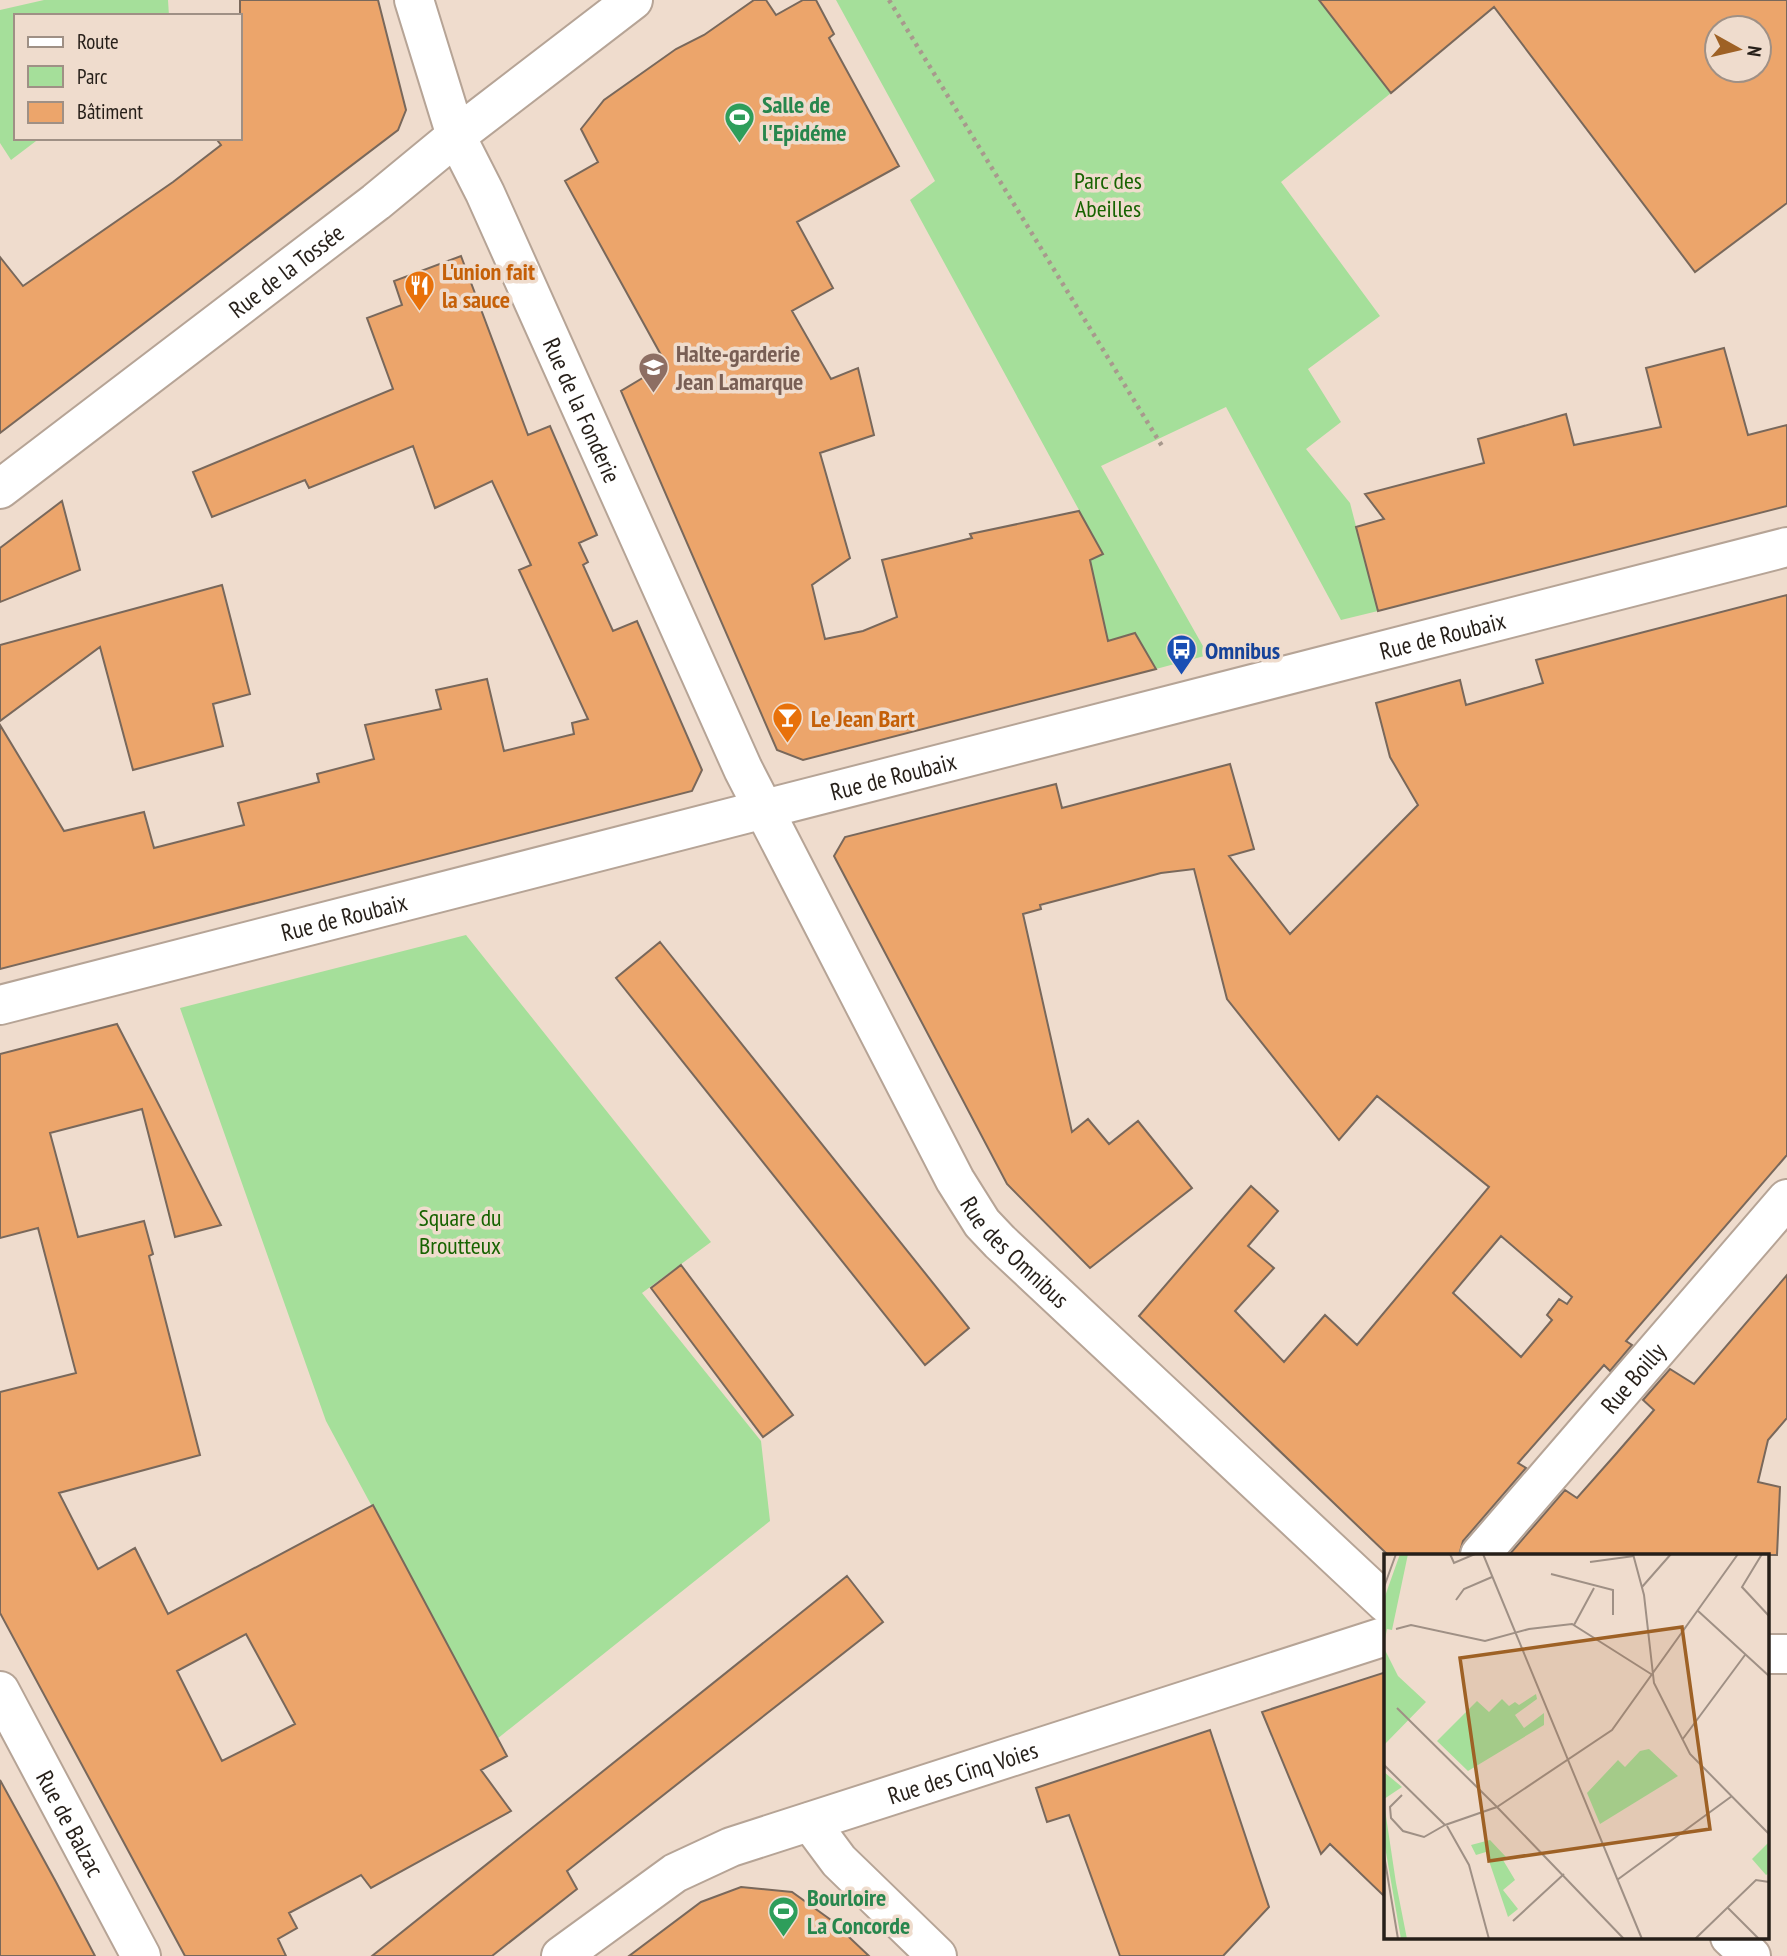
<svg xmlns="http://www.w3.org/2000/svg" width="1787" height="1956" viewBox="0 0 1787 1956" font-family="'PT Sans Narrow',sans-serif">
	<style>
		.green { fill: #a5df9a }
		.building { fill: #eca56b; stroke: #79685b; stroke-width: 2; fill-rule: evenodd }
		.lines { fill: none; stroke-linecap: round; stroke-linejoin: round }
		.minor-casing { stroke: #b6a496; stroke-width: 42 }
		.tertiary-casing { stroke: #b6a496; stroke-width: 42 }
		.path { stroke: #a8998d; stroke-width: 4.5; stroke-dasharray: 3.5 5; stroke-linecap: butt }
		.minor { stroke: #fff; stroke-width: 38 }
		.tertiary { stroke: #fff; stroke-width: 38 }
		.labels { text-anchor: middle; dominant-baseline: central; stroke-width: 7; stroke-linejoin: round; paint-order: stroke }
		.leisure-label { font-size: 24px; font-weight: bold; fill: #27864d; stroke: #efdccd; text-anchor: start }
		.park-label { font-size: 24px; fill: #176300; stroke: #efdccd }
		.street-label { font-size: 24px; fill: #261f19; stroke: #efdccd }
		.food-label { font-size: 24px; font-weight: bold; fill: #c56008; stroke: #efdccd; text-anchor: start }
		.education-label { font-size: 24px; font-weight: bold; fill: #785e54; stroke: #efdccd; text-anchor: start }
		.transit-label { font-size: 24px; font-weight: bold; fill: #164399; stroke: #efdccd; text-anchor: start }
		.inset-road { fill: none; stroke: #9f9085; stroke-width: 2 }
		.view { fill: #9e6125; fill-opacity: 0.15; stroke: #9e6125; stroke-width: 3.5 }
		.inset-edge { fill: none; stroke: #261f19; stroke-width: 3.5 }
	</style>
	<rect width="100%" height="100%" fill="#efdccd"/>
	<path class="green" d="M44 0H168L169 16H16V138H40L11 160 0 143V10Z
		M836 0H1319L1391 93 1281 182 1380 316 1308 369 1341 422 1306 449 1350 503 1378 611 1341 620 1226 407 1101 466 1208 655 1156 669 1135 633 1108 641 1090 560 1103 554 910 200 935 181Z
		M466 935 711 1242 642 1293 761 1441 770 1521 497 1739 326 1421 180 1008Z"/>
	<path class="building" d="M240 0H378L406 110 398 130 0 433V257L23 286 173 182 221 145 218 141 221 138H240Z
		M754 0H766L776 15 803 0H816L834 34 829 38 899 166 797 222 833 288 792 311 831 379 858 368 874 435 820 453 850 558 812 585 825 639 863 631 897 617 882 560 972 538 970 534 1079 511 1103 554 1090 560 1108 641 1135 633 1156 669 803 760 777 750 621 391 666 364 565 181 598 162 581 129 604 100 676 49 704 35Z
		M1319 0H1787V203L1695 272 1494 7 1391 93ZM1717 28H1759V70H1717Z
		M461 256 528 435 550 426 597 535 579 543 588 562 583 565 613 631 637 621 702 770 692 791 0 969V725L64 831 144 812 154 848 244 825 238 803 319 782 317 774 374 759 365 725 441 709 436 690 487 679 504 751 574 734 572 723 588 719 519 570 531 565 492 481 435 508 413 446 309 488 305 480 212 517 193 472 393 389 367 318 402 305 394 281Z
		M1724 348 1748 435 1787 425V506L1378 611 1356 527 1384 519 1365 494 1484 463 1478 439 1566 414 1574 445 1661 427 1646 368Z
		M62 501 80 570 0 602V548Z
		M222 585 250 694 213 704 223 746 133 770 100 647 0 721V645Z
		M1787 595V1155L1626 1341 1632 1345 1610 1371 1604 1365 1518 1463 1526 1468 1463 1541 1459 1555H1388L1139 1316 1251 1186 1278 1211 1248 1246 1274 1268 1235 1311 1284 1362 1325 1315 1357 1345 1489 1187 1377 1096 1339 1140 1227 999 1194 869 1161 873 1040 905 1041 909 1023 914 1072 1132 1088 1119 1109 1144 1138 1121 1192 1188 1090 1268 1007 1184 834 856 845 837 1056 784 1062 808 1230 764 1254 849 1229 856 1290 934 1418 805 1390 757 1376 703 1460 680 1466 705 1543 683 1536 660ZM1501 1236 1572 1297 1567 1304 1559 1299 1547 1315 1552 1320 1521 1357 1453 1293Z
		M660 942 969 1328 925 1365 616 978Z
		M117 1024 221 1225 175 1237 142 1109 50 1133 78 1237 144 1221 153 1254 149 1256 200 1455 59 1493 98 1569 135 1548 168 1614 373 1505 507 1756 481 1770 511 1811 371 1888 361 1875 289 1913 297 1928 278 1939 286 1956H185L0 1613V1392L76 1373 38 1228 0 1238V1054ZM246 1634 295 1724 222 1761 177 1671Z
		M681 1265 793 1415 763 1437 651 1288Z
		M1787 1275V1418L1768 1440 1758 1482 1780 1487 1777 1555H1509L1565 1490 1577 1498 1615 1455 1654 1410 1643 1400 1670 1369 1694 1384Z
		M847 1576 883 1622 567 1871 577 1889 492 1956H372Z
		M1386 1672V1898L1330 1844 1321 1854 1262 1712Z
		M1210 1730 1269 1907 1223 1956H1120L1069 1815 1047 1822 1036 1788Z
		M0 1780 56 1882 95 1956H0Z
		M741 1887 792 1892 831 1920 869 1956H629L701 1902Z"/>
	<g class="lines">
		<defs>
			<g id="minor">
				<path id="s1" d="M633 0 456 136 485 193 743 769 955 1180 982 1223 1000 1242 1386 1603"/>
				<path id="s2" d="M0 489 376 202 456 136 414 0"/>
				<path id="s3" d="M1480 1555 1787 1199"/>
				<path d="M1768 1654H1787"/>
				<path id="s4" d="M0 1691 141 1956"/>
				<path d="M810 1822 839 1861 937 1956"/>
				<path d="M1730 1937 1751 1956"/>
				<path id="s5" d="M561 1956 675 1873 731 1847 1386 1636"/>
			</g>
			<g id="tertiary">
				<path id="s6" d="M0 1005 1787 547"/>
			</g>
		</defs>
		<use href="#minor" class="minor-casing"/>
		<use href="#tertiary" class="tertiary-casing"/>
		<path class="path" d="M889 0 1162 446"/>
		<use href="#minor" class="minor"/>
		<use href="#tertiary" class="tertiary"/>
	</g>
	<defs>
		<symbol id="stadium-pin" viewBox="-11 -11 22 30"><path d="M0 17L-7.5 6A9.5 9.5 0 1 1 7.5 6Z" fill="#2e9e5b" stroke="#efdccd"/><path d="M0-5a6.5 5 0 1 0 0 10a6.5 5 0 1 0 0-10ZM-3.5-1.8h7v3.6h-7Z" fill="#fff"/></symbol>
		<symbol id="restaurant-pin" viewBox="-11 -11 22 30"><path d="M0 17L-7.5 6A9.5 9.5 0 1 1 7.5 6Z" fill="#e8710a" stroke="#efdccd"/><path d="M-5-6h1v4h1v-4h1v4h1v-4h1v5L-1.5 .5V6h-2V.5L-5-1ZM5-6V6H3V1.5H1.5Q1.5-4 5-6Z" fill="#fff"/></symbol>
		<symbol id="school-pin" viewBox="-11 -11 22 30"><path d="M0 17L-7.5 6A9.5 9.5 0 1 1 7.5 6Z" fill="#8d6e63" stroke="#efdccd"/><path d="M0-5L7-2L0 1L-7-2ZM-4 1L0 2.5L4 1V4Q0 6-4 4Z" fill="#fff"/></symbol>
		<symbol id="bus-pin" viewBox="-11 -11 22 30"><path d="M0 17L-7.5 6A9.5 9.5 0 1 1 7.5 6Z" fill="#1a4fb4" stroke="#efdccd"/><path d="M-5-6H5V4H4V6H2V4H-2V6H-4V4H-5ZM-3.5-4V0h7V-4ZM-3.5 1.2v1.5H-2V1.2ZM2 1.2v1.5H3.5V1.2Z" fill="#fff"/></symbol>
		<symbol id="bar-pin" viewBox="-11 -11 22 30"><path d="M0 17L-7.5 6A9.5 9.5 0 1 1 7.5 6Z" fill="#e8710a" stroke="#efdccd"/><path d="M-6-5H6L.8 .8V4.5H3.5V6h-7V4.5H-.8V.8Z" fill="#fff"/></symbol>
	</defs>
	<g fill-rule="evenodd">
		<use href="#stadium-pin" x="722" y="100" width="35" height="47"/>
		<use href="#restaurant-pin" x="402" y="268" width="35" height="47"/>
		<use href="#school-pin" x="636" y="350" width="35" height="47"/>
		<use href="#bus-pin" x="1164" y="632" width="35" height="47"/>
		<use href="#bar-pin" x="770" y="700" width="35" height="47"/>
		<use href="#stadium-pin" x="766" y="1894" width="35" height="47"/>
	</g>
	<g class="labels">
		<g class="leisure-label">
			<text x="762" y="104">Salle de<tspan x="762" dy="28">l'Epidéme</tspan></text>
			<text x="807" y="1897">Bourloire<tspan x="807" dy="28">La Concorde</tspan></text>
		</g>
		<g class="park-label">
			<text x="1108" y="180">Parc des<tspan x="1108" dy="28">Abeilles</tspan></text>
			<text x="460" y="1217">Square du<tspan x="460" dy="28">Broutteux</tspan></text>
		</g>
		<g class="street-label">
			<text stroke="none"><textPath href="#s2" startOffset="360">Rue de la Tossée</textPath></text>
			<text stroke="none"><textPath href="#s1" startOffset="525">Rue de la Fonderie</textPath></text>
			<text stroke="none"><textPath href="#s6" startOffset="1489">Rue de Roubaix</textPath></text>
			<text stroke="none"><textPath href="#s6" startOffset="922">Rue de Roubaix</textPath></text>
			<text stroke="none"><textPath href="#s6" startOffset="355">Rue de Roubaix</textPath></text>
			<text stroke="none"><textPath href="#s1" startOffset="1475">Rue des Omnibus</textPath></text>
			<text stroke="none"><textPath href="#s3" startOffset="234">Rue Boilly</textPath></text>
			<text stroke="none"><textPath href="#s5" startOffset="446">Rue des Cinq Voies</textPath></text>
			<text stroke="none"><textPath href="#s4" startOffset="150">Rue de Balzac</textPath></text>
		</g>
		<g class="food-label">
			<text x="442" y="271">L'union fait<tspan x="442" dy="28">la sauce</tspan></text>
			<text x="811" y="718">Le Jean Bart</text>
		</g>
		<g class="education-label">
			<text x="676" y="353">Halte-garderie<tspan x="676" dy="28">Jean Lamarque</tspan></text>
		</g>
		<g class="transit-label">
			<text x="1205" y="650">Omnibus</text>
		</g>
	</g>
	<g transform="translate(1384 1554)">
		<rect width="385" height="385" fill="#efdccd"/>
		<path d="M16 0H24L8 76 3 75 0 90V45ZM0 94 14 122 42 148 0 191ZM152 140 153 145 131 161 140 174 160 159V171L84 217 53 187 93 147 105 158 118 145 125 152 131 148 135 151ZM265 195 294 222 216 270 203 239 234 206 241 213 256 197ZM0 218 18 233 0 245ZM0 249 12 329 23 385H17L0 287ZM106 286 122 303 119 306 131 326 119 336 134 355 124 363 102 298 92 301 87 291ZM385 288V319L382 321 368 305Z" fill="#a5df9a"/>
		<path class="inset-road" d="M66 0 70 9 91 0M99 0 258 385M249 0 260 41 270 129 306 200 385 280M378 0 358 33 385 62M206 8 250 2M167 20 229 36V61M0 33 12 0M258 33 287 0M72 46 80 35 108 23M313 56 385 122M190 71 210 34M12 75 27 71 101 87 145 75 188 70 267 120M13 154 113 253 228 176 354 0M298 186 361 101M0 211 61 271 113 253 240 385M18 241 6 253 7 264 19 277 40 283 61 271M63 272 85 311 105 385M0 301 14 385M233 326 348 242M343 353 375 385M129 367 180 320M311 385 372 326 385 328"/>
		<path class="view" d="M298 73 326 275 105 307 76 104Z"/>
		<rect width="385" height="385" class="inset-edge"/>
	</g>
	<rect x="14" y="14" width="228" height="126" fill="#efdccd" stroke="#9f9085" stroke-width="2"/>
	<rect x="28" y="37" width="35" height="10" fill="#ffffff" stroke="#9f9085" stroke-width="2"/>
	<text x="77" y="49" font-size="21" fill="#261f19">Route</text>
	<rect x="28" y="66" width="35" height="21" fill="#a5df9a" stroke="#9f9085" stroke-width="2"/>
	<text x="77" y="84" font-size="21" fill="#261f19">Parc</text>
	<rect x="28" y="102" width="35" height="21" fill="#eca56b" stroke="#9f9085" stroke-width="2"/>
	<text x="77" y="119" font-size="21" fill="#261f19">Bâtiment</text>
	<g transform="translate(1738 49) rotate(98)"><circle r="33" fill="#efdccd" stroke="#9f9085" stroke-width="2"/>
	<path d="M0-5L12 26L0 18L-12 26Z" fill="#9e6125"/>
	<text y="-10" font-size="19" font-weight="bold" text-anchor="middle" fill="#261f19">N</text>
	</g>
</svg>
